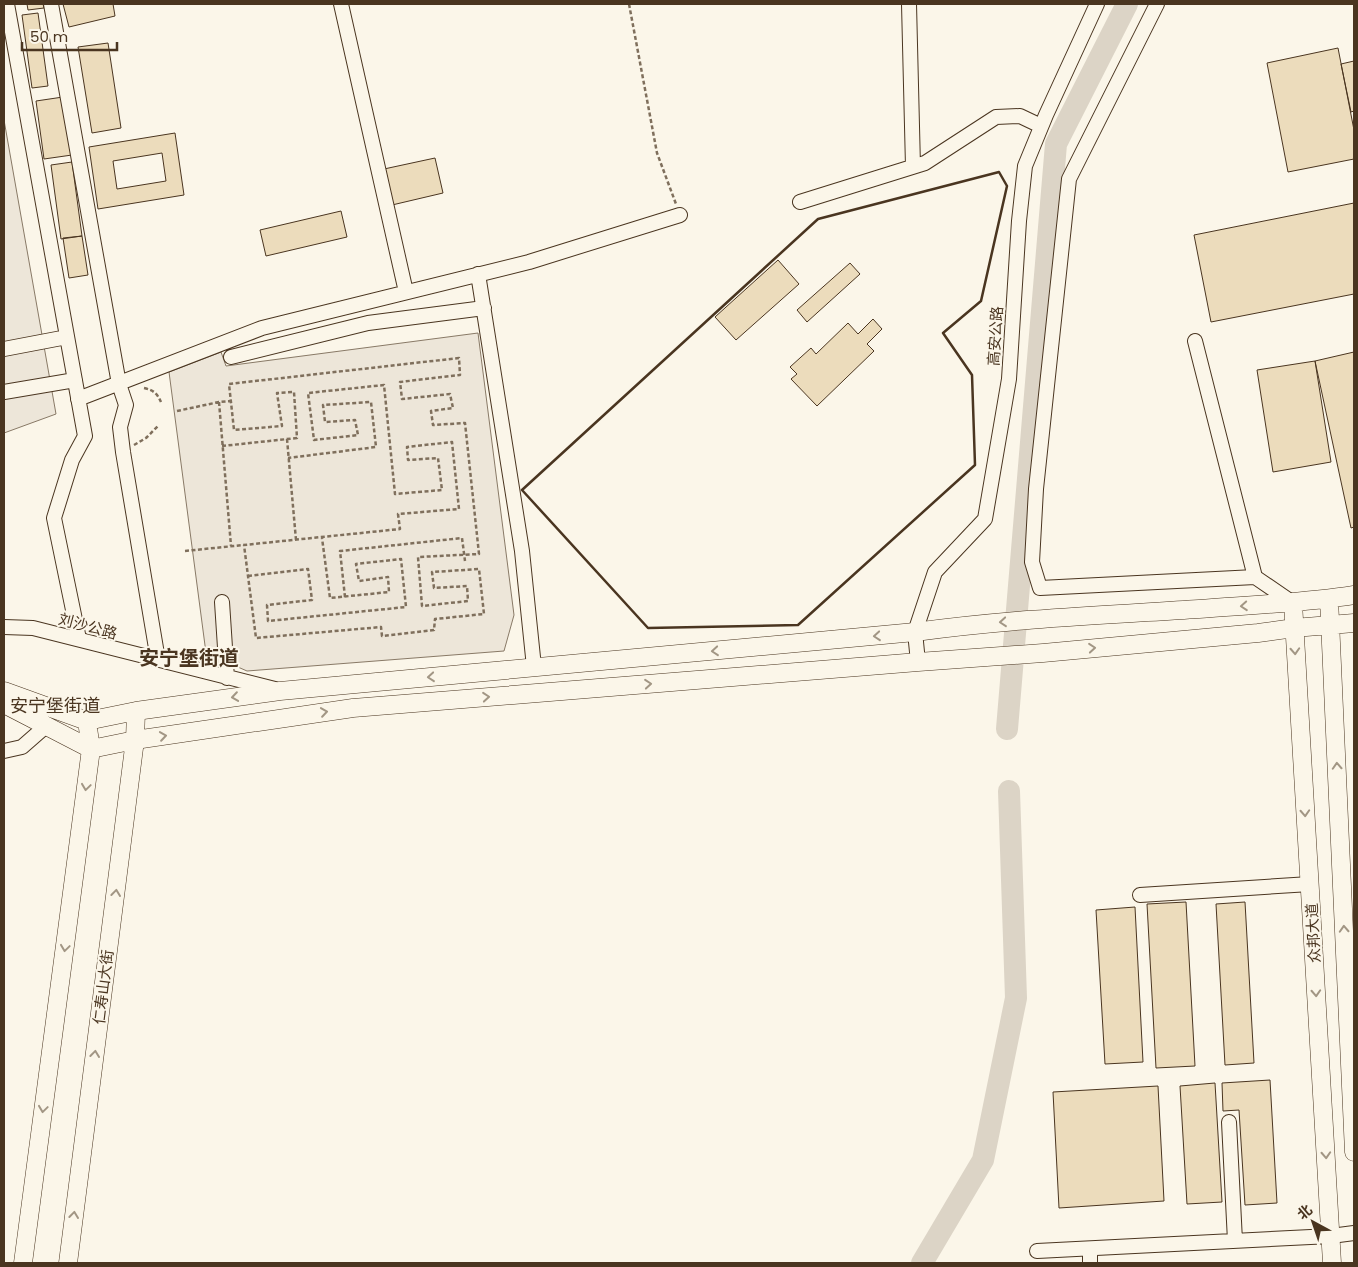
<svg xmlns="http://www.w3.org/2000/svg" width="1358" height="1267" viewBox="0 0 1358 1267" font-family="Poppins,'Noto Sans SC',sans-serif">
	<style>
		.green { fill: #ede6d9; stroke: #887966 }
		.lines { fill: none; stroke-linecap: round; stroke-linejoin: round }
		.river { stroke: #dcd4c6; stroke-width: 22 }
		.building { fill: #ecdcbc; stroke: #4a3520; fill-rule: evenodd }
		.minor-casing { stroke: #4a3520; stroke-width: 16 }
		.major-casing { stroke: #4a3520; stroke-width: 19 }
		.path { stroke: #7f6f5c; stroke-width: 2.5; stroke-dasharray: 4 2.5; stroke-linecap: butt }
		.minor { stroke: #fbf6e9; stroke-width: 14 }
		.major { stroke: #fbf6e9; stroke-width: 18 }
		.wall { stroke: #4a3520; stroke-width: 2.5 }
		.oneway { stroke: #a29684 }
		.labels { text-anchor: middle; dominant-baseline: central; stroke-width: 4; stroke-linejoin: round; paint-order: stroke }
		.street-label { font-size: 15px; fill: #4a3520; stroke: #fbf6e9 }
		.quarter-label { font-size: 18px; fill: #4a3520; stroke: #fbf6e9 }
		.district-label { font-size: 20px; font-weight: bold; fill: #4a3520; stroke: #fbf6e9 }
	</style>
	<rect width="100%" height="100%" fill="#fbf6e9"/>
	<path class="green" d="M4 120 56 414 4 433Z
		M478 333 514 615 504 651 247 671 206 653 169 372 221 352 226 366Z"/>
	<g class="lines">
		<path class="river" d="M1007 729 1056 144 1127 4
			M922 1263 983 1160 1016 998 1009 791"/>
	</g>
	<path class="building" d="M27 4H43L44 8 28 10Z
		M63 4H113L115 16 69 27Z
		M38 13 48 86 32 88 22 15Z
		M108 43 121 128 92 133 78 47Z
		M1338 48 1354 130V159L1288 172 1267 63Z
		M1354 61V111L1351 112 1341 64Z
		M63 97 72 155 44 159 36 101Z
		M175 133 184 195 98 209 89 147ZM162 153 166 181 117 189 113 161Z
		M435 158 443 193 392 205 384 169Z
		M72 162 82 236 61 239 51 165Z
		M1354 203V294L1211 322 1194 235Z
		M341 211 347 237 266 256 260 230Z
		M82 236 88 275 69 278 63 238Z
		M778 260 799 284 736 340 715 317Z
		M850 263 860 274 807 322 797 310Z
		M873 319 882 329 867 344 874 351 817 406 791 379 797 374 790 367 811 348 816 354 848 323 858 334Z
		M1354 352V527L1351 528 1315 361Z
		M1315 361 1331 462 1273 472 1257 370Z
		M1186 902 1195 1066 1156 1068 1147 904Z
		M1245 902 1254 1063 1225 1065 1216 904Z
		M1135 907 1143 1062 1105 1064 1096 910Z
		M1270 1080 1277 1203 1245 1205 1239 1110 1223 1111 1222 1083Z
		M1215 1083 1222 1202 1187 1204 1180 1086Z
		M1158 1086 1164 1201 1059 1208 1053 1092Z"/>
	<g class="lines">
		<defs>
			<path id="minor" d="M7 4 85 436 72 460 54 518 79 639
				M51 4 119 384 126 405 120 427 123 452 158 660
				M341 4 406 292
				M909 4 913 167
				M1157 4 1069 179 1036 489 1032 562 1040 588 1255 577
				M800 202 925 163 996 117 1020 116 1041 126
				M478 274 522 551 534 667
				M1195 341 1255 577 1293 603
				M4 349 67 337
				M231 357 368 323 484 308
				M4 392 75 380
				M78 399 262 328 529 262 680 215
				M222 602 227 678
				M4 627 33 628 275 689
				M918 662 915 632 935 572 985 519 1009 379 1019 221 1025 166 1046 115 1097 4
				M4 751 22 747 46 726
				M1140 895 1310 884
				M1229 1122 1235 1241
				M1090 1249V1263
				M1037 1251 1331 1236 1354 1233"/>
			<path id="major" d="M1329 599 1354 1152
				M1293 603 1332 1263
				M4 691 87 721 136 711 280 691 915 632C1009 619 1104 615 1199 609 1251 605 1303 603 1354 595
				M4 704 91 749 135 740 353 708 918 662 1043 653 1258 633 1294 628 1354 623
				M23 1263 91 749 87 721
				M68 1263 135 740 136 711"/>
		</defs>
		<use href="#minor" class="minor-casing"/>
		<use href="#major" class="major-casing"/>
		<path class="path" d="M629 4 657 153 676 204
			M144 388C153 390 157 393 161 402
			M219 402 231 546
			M177 411 219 402 231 401
			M287 439 296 540
			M134 445 146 438 158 426
			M222 446 297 438 294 392 277 393 282 426 234 430 229 384 459 358 460 375 400 382 402 399 450 394 453 408 431 411 433 425 465 423 479 554 418 557 422 606 468 601 467 586 434 588 432 572 479 569 484 614 435 619 434 630 382 636 381 627 256 638 244 545
			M185 551 400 529 398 514 459 509 452 442 407 447 408 460 438 458 442 490 395 494 384 385 308 393 314 440 358 435 355 420 325 422 323 405 371 402 376 447 288 458
			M248 576 308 569 312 600 267 605 268 621 406 607 401 559 356 564 359 581 388 577 389 592 330 598 322 538
			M345 597 340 551 462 538 465 561"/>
		<use href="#minor" class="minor"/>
		<use href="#major" class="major"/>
		<path class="wall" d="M999 172 1007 186 981 301 943 333 972 375 975 465 798 625 648 628 522 490 818 219Z"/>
	</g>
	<defs><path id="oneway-chevron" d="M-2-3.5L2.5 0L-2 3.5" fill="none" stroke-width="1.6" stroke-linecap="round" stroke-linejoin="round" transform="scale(1.25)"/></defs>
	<g class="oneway">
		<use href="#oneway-chevron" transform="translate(1244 606) rotate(176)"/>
		<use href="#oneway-chevron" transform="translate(1003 622) rotate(175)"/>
		<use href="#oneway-chevron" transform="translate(877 636) rotate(175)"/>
		<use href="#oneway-chevron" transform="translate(1092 648) rotate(-5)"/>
		<use href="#oneway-chevron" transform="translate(715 651) rotate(175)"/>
		<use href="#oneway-chevron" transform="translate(1295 651) rotate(87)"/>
		<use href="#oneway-chevron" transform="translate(431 677) rotate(175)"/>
		<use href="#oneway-chevron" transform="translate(648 684) rotate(-5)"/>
		<use href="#oneway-chevron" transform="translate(235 697) rotate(172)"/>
		<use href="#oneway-chevron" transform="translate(486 697) rotate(-5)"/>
		<use href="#oneway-chevron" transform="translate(324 712) rotate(-8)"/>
		<use href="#oneway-chevron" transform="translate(163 736) rotate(-8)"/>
		<use href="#oneway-chevron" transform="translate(1337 766) rotate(-93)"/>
		<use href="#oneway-chevron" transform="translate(86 787) rotate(98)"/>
		<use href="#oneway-chevron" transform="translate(1305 813) rotate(87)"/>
		<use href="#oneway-chevron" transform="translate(116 893) rotate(-83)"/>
		<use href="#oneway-chevron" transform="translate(1344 929) rotate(-93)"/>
		<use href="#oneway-chevron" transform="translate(65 948) rotate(98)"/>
		<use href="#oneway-chevron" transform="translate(1316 993) rotate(87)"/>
		<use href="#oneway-chevron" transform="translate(95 1054) rotate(-83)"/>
		<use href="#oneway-chevron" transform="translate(43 1109) rotate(98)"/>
		<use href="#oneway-chevron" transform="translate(1326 1155) rotate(87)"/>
		<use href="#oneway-chevron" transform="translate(74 1215) rotate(-83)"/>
	</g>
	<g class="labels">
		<g class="street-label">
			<text transform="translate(995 336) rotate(-86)">高安公路</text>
			<text transform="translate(88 626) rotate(15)">刘沙公路</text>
			<text transform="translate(1313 933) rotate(-93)">众邦大道</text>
			<text transform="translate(103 987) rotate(-83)">仁寿山大街</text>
		</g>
		<g class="quarter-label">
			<text x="55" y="705">安宁堡街道</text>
		</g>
		<g class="district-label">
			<text x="189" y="658">安宁堡街道</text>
		</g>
	</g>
	<rect width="1358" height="1267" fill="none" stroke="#4a3520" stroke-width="10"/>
	<g transform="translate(1313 1222) rotate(320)" stroke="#fbf6e9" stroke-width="4" paint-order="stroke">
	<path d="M0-4L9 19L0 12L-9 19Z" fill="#4a3520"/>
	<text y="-8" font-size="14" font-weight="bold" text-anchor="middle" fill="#4a3520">北</text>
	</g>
	<path d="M22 42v8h95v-8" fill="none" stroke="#4a3520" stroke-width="2.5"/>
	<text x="30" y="42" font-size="15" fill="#4a3520" stroke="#fbf6e9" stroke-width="4" paint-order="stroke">50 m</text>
</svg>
